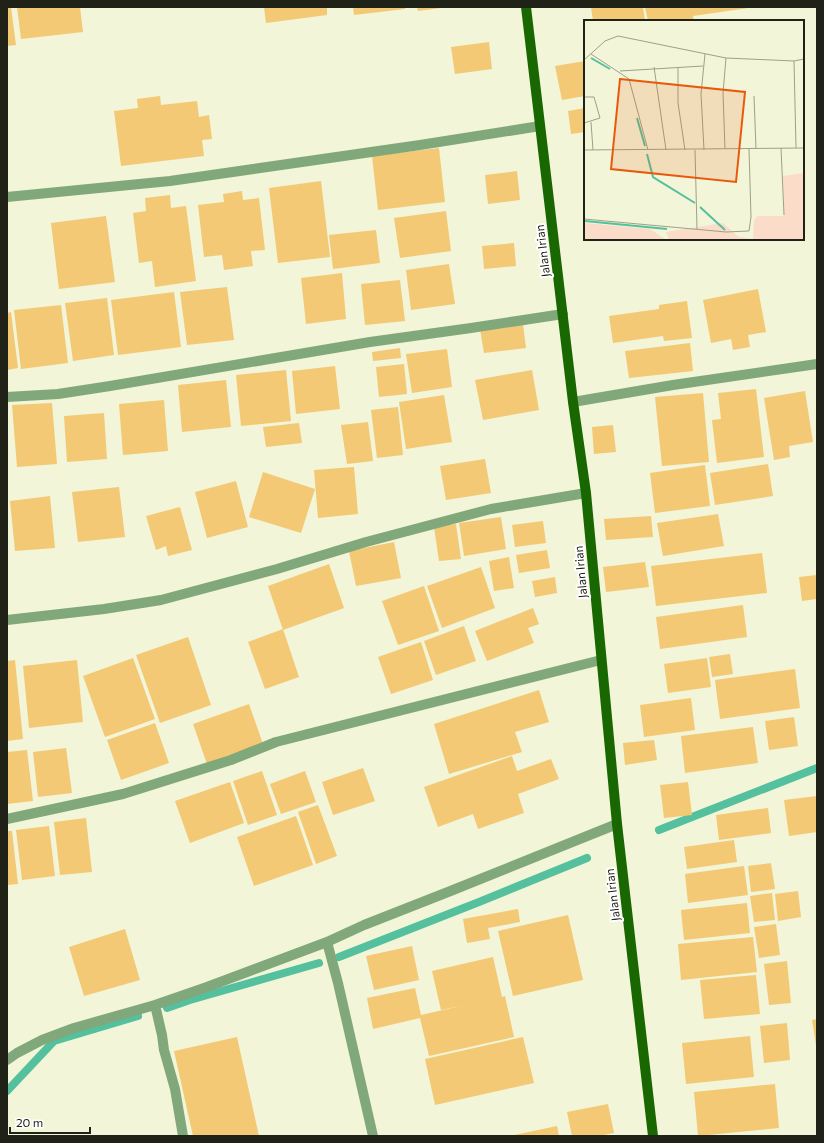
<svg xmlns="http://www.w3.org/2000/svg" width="824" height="1143" viewBox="0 0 824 1143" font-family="Commissioner,sans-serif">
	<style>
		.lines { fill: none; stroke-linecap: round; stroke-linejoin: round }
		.stream { stroke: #54c09d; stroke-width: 8 }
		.building { fill: #f3c975 }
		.minor { stroke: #81a87a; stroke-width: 10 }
		.major { stroke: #186700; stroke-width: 10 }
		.labels { text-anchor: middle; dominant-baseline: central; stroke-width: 4; stroke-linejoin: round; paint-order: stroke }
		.street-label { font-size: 12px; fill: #212217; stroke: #fff }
		.inset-river { fill: none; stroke: #54c09d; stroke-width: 2 }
		.inset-road { fill: none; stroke: #9ea18a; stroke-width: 1 }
		.view { fill: #e8590c; fill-opacity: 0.15; stroke: #e8590c; stroke-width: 2 }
		.inset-edge { fill: none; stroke: #212217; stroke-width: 2 }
	</style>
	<rect width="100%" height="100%" fill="#f2f5d7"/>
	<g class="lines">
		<path class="stream" d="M659 830 817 768
			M339 957 479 902 587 858
			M167 1008 190 1000 319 963
			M7 1091 54 1041 138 1016"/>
	</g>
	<path class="building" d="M7 7H11L16 45 7 46Z
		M17 7H80L83 32 21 39Z
		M264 7H327V15L266 23Z
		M353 7H405V9L354 15Z
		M417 7H441V8L418 11Z
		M591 7H643L645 21H593Z
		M645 7H748V8L693 16 694 21H648Z
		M489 42 492 69 455 74 451 47Z
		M585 61V96L562 100 555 66Z
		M160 96 161 105 197 101 199 117 209 115 212 139 202 140 204 156 121 166 114 111 138 108 137 99Z
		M585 108V132L571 134 568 111Z
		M439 148 445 202 378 210 372 156Z
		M517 171 520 200 488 204 485 175Z
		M321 181 330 257 278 263 269 188Z
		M242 191 243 200 259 198 265 250 251 251 253 266 224 270 222 255 204 257 198 205 224 202 223 194Z
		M170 195 171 208 186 206 196 281 155 287 152 261 139 263 133 213 146 211 145 198Z
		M446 211 451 251 400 258 394 218Z
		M106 216 115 282 59 289 51 223Z
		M376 230 380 263 333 269 329 235Z
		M514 243 516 266 484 269 482 246Z
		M449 264 455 304 411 310 406 270Z
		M342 273 346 319 306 324 301 278Z
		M400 280 405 321 365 325 361 284Z
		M227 287 234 340 187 345 180 292Z
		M758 289 766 332 748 335 750 347 733 350 731 339 711 343 703 300Z
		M174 292 181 347 118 355 111 300Z
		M107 298 114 355 73 361 65 303Z
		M687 301 692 338 664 341 663 336 613 343 609 316 659 309V305Z
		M61 305 68 363 21 369 14 310Z
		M11 312 18 368 7 370V313Z
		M523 324 526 348 484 353 480 329Z
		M690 343 693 371 629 378 625 351Z
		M400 348 401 358 373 361 372 352Z
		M447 349 452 387 412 393 406 354Z
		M404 364 407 394 379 397 376 367Z
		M335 366 340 409 296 414 292 371Z
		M286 370 291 421 241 426 236 375Z
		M532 370 539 410 483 420 475 380Z
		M226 380 231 427 182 432 178 385Z
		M756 389 764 457 717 463 712 420 721 419 718 393Z
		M805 391 813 442 789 446 790 457 774 460 764 398Z
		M703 393 709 462 662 466 655 397Z
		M444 395 452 442 406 449 399 402Z
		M164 400 168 451 123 455 119 404Z
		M52 403 57 464 17 467 12 405Z
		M398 407 403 455 377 458 371 410Z
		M104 413 107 459 67 462 64 416Z
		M368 422 373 461 347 464 341 425Z
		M299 423 302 443 266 447 263 427Z
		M613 425 616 452 594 454 592 427Z
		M485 459 491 493 446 500 440 466Z
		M768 464 773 496 715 505 710 473Z
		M705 465 710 506 655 513 650 473Z
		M354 467 358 514 318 518 314 470Z
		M263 472 315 489 301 533 249 517Z
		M236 481 248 527 207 538 195 492Z
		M119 487 125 537 78 542 72 492Z
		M50 496 55 548 15 551 10 501Z
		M180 507 192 550 168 556 166 546 156 550 146 516Z
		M718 514 724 546 663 556 657 523Z
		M651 516 653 537 606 540 604 519Z
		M501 517 506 549 464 556 459 523Z
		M543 521 546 543 515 547 512 525Z
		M456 524 461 559 439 561 434 527Z
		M394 542 401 578 356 586 349 551Z
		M547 550 550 568 519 573 516 555Z
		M762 553 767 593 656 606 651 566Z
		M509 557 514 588 494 591 489 561Z
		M645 562 649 587 606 592 603 567Z
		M329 564 344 608 283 630 268 586Z
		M481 567 495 608 442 628 427 586Z
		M817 575V599L802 601 799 577Z
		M555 577 557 593 535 597 532 581Z
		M424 586 439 631 398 645 382 601Z
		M743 605 747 637 660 649 656 617Z
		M533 608 539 624 528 628 534 643 487 661 475 631Z
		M464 626 476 661 436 675 424 641Z
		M283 629 299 677 265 689 248 642Z
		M188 637 211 705 160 723 136 655Z
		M421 642 433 680 391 694 378 657Z
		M730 654 733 674 712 677 709 657Z
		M133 658 155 719 105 737 83 676Z
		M707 658 711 687 668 693 664 664Z
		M15 660 23 739 7 741V661Z
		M77 660 83 722 29 728 23 666Z
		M795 669 800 708 720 719 715 680Z
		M539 690 549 722 515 732 522 752 449 774 434 724Z
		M691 698 695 730 644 737 640 705Z
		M249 704 263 744 207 764 193 724Z
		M794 717 798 746 769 750 765 721Z
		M155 723 169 763 121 780 107 740Z
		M753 727 758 763 685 773 681 736Z
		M654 740 657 760 625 765 623 743Z
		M66 748 72 793 38 797 33 752Z
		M27 750 33 801 7 804V752Z
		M512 756 517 771 551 759 559 779 518 794 524 813 478 829 473 814 438 827 424 787Z
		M363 768 375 801 333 815 322 782Z
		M262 771 277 815 248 825 233 781Z
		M305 771 316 802 281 814 270 784Z
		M230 782 244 823 190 843 175 801Z
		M688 782 692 815 664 818 660 785Z
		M817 796V832L789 836 784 800Z
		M318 805 337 856 316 864 298 812Z
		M768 808 771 833 719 840 716 815Z
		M296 816 313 865 254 886 237 837Z
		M86 818 92 872 60 875 54 822Z
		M49 826 55 876 22 880 16 830Z
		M7 831H12L18 884 7 885Z
		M734 840 737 862 687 869 684 847Z
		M771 863 775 889 751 892 748 866Z
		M744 866 748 895 688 903 685 874Z
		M798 891 801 917 778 921 775 894Z
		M772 893 775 920 754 922 750 896Z
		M747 903 750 933 684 940 681 910Z
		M518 909 520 922 488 928 490 939 467 943 463 919Z
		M568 915 583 980 513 996 498 931Z
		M776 924 780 955 759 958 754 927Z
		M125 929 140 980 84 996 69 947Z
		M753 937 757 972 681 980 678 944Z
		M412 946 419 980 374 990 366 956Z
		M493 957 502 997 505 996 514 1037 429 1056 420 1018 373 1029 367 998 415 988 421 1015 465 1005 441 1010 432 971Z
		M787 961 791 1003 769 1005 764 964Z
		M756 975 760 1014 704 1019 700 980Z
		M817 1019V1045H816L812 1020Z
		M787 1023 790 1060 764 1063 760 1026Z
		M750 1036 754 1077 686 1084 682 1043Z
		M237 1037 259 1136H193L174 1051Z
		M523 1037 534 1083 435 1105 425 1059Z
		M775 1084 779 1128 698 1136 694 1092Z
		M608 1104 614 1133 598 1136H572L567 1112Z
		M557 1126 559 1136H515L514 1135Z"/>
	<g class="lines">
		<path class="minor" d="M7 197 170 181 420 145 540 126
			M7 397 58 394 110 386 370 342 471 328 563 314
			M573 402 673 385 817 364
			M7 620 104 609 161 600 277 569 366 542 491 509 586 493
			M7 819 123 794 231 760 276 742 601 660
			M327 942 338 983 373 1136
			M155 1005 162 1035 164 1050 175 1089 183 1136
			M7 1060 17 1053 42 1040 74 1028 155 1005 207 987 327 942 364 925 448 892 617 824"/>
		<path class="major" d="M526 7 573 402 586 493 617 824 653 1136"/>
	</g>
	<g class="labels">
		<g class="street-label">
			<text transform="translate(542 251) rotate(-97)">Jalan Irian</text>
			<text transform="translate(580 572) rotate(-95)">Jalan Irian</text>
			<text transform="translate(612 895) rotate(-97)">Jalan Irian</text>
		</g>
	</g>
	<g transform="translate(584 20)">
		<rect width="220" height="220" fill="#f2f5d7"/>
		<path d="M220 153V219H85L82 212 139 203 155 217 169 219 170 201 173 196H200L199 156ZM0 203 66 209 81 219H0Z" fill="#fadcc8"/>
		<path class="inset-river" d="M7 38 26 49M53 98 61 126M63 134 69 157 111 183M116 187 141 210M1 201 83 209"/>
		<path class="inset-road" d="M7 34 45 59 64 130M0 40 21 21 34 16 142 38 210 41 220 39M210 41 212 128M70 47 82 130M94 47V83L101 130M36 51 119 46M170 76 172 129M0 77H10L16 98 0 103M7 102 9 130M197 128 200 195M141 129 139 73 142 38M0 130 220 128M111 130 113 209M120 130 117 74 121 34M0 199 142 212 165 211 167 197 165 129"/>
		<path class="view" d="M36 59 161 72 152 162 27 149Z"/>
		<rect width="220" height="220" class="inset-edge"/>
	</g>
	<rect width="824" height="1143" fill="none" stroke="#212217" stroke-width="16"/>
	<path d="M10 1127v6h80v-6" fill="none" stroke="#212217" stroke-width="2"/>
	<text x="16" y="1127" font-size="12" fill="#212217" stroke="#ffffff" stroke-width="3" paint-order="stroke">20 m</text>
</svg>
